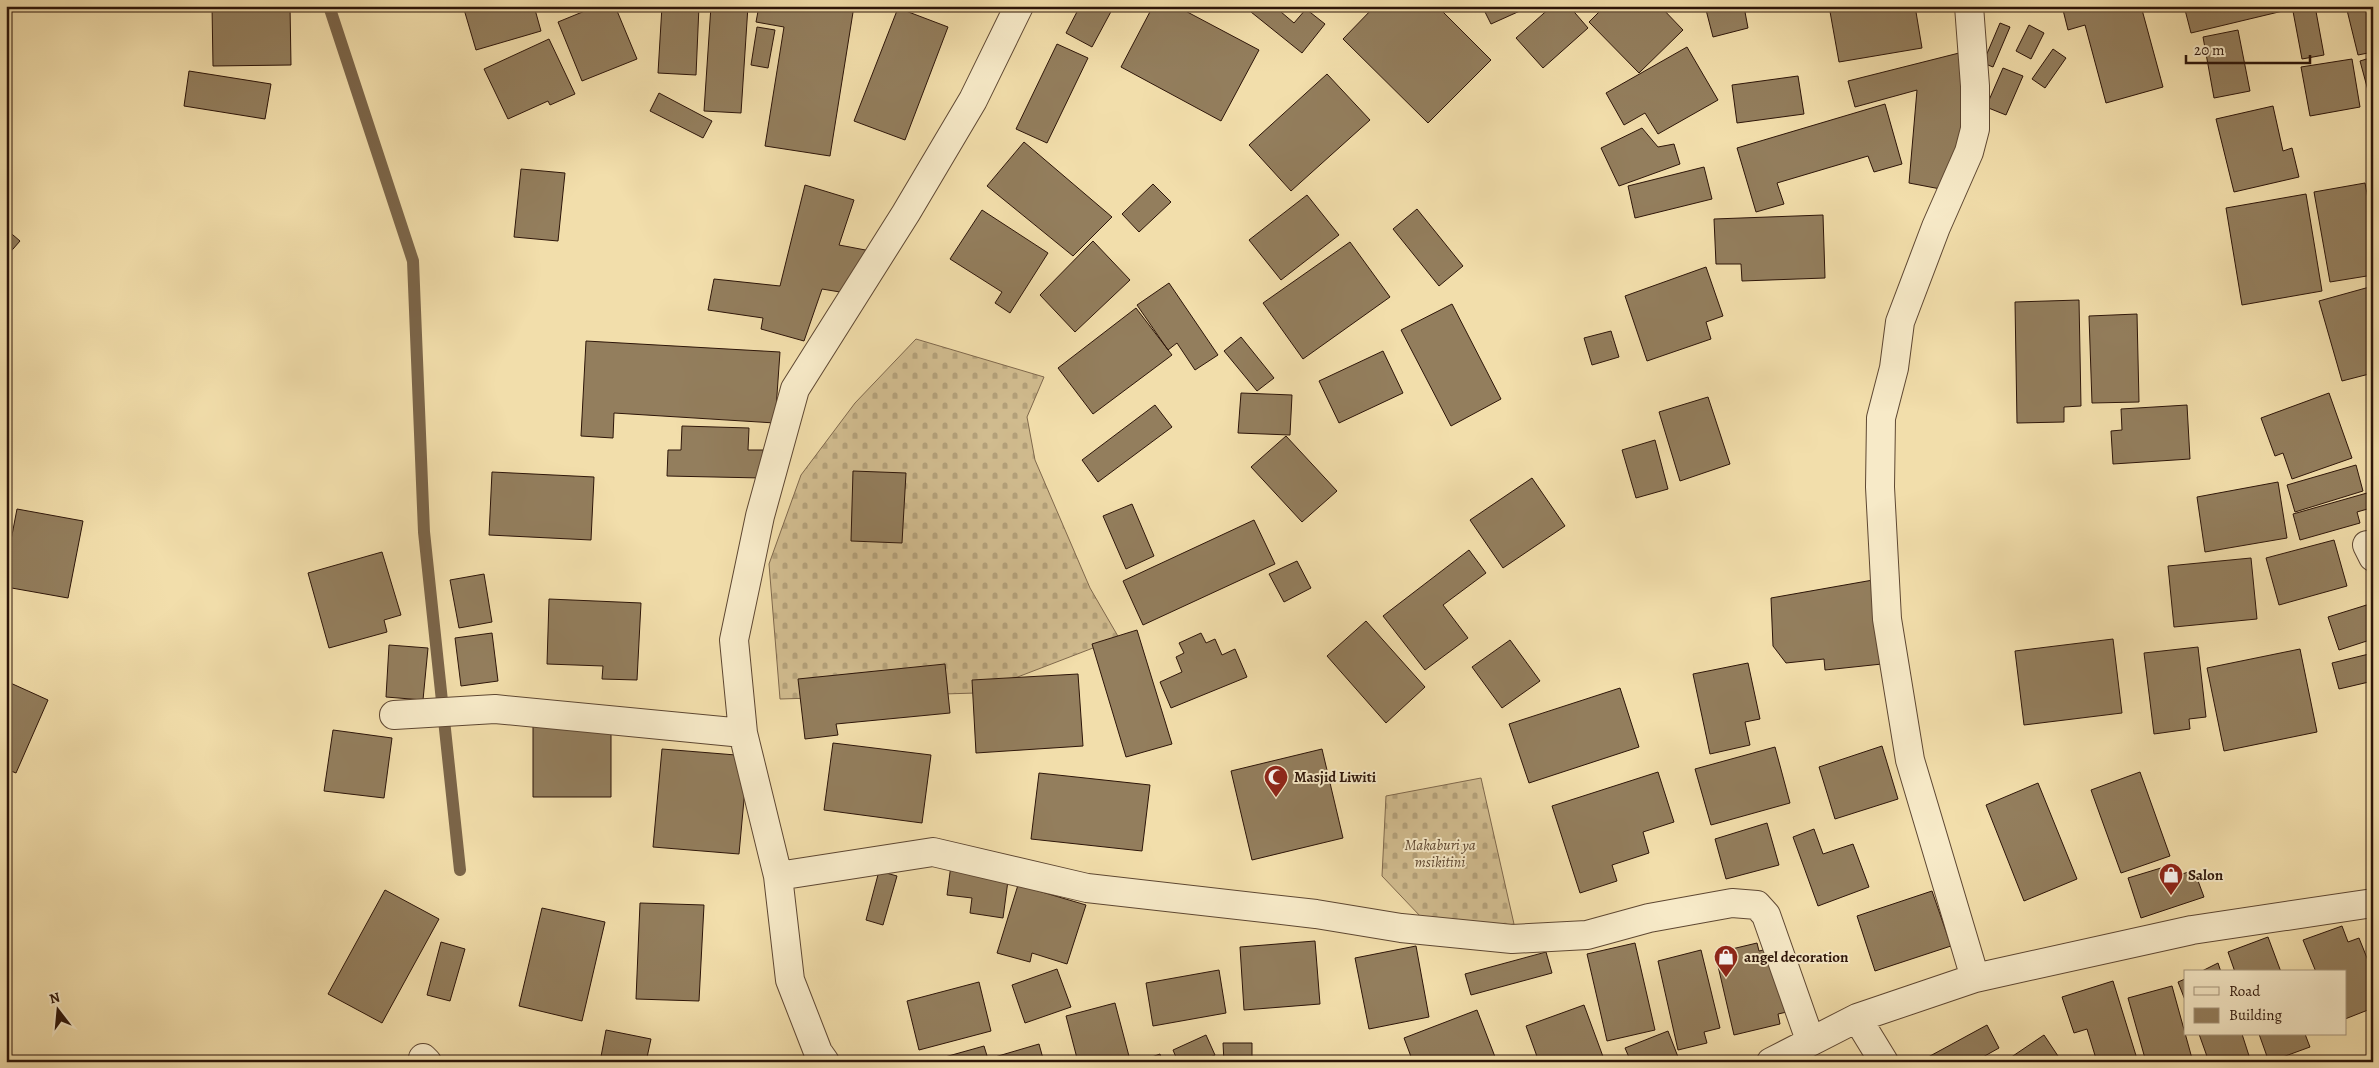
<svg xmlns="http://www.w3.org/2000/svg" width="2379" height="1068" viewBox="0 0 2379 1068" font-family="Alegreya,serif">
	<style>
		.cemetery { fill: url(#cemetery-stones); stroke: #7f684c }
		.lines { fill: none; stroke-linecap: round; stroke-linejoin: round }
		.stream { stroke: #7b6549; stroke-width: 12 }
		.building { fill: #937e5d; stroke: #2d1509 }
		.minor-casing { stroke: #5e4732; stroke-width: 30 }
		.minor { stroke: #f7eac8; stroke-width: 28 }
		.labels { text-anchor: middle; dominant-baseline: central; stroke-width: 4; stroke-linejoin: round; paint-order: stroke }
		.poi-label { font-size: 15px; font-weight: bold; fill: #2d1509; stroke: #f7eac8; text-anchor: start }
		.park-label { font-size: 15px; font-style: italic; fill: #5e4731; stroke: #f7eac8 }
	</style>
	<defs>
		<pattern id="cemetery-stones" width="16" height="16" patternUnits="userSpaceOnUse" patternTransform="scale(1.25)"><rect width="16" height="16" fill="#d1bc8f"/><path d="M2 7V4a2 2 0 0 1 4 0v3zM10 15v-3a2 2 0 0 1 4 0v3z" fill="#b4a17a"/></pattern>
	</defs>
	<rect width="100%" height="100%" fill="#f2deab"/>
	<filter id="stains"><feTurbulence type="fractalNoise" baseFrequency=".004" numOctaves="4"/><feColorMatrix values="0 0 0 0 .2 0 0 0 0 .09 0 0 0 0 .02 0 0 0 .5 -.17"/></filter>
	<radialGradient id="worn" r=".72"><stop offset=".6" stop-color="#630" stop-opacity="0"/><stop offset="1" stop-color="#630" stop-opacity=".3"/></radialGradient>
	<path class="cemetery" d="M916 339 1044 377 1027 417 1035 460 1090 588 1119 638 976 693 780 699 769 564 801 475 855 403Z
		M1481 778 1514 924 1440 937 1382 876 1386 796Z"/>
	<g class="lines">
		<path class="stream" d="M329 6 413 261 424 532 460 870"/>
	</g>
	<path class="building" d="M212 6H290L291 65 213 66Z
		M463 6H534L541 31 476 50Z
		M597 6H615L637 59 582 81 558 22Z
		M662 6H699L696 75 658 73Z
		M711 6H748L741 113 704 111Z
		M759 6H854L830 156 765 146 784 27 756 22Z
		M1080 6H1114L1092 47 1066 33Z
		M1153 6H1176L1259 50 1221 121 1121 67Z
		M1256 6H1274L1294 23 1306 9 1325 24 1302 53 1251 12Z
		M1375 6H1437L1491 60 1428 123 1343 39Z
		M1482 6H1531L1491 24Z
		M1552 6H1569L1588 28 1543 68 1516 38Z
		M1605 6H1660L1683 30 1639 73 1589 22Z
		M1705 6H1768L1745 12 1748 28 1713 37Z
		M1829 6H1915L1922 48 1839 62Z
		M2062 6H2141L2163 87 2106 103 2085 25 2068 30Z
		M2184 6H2286L2287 10 2191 33Z
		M2292 6H2315L2324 55 2302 59Z
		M2346 6H2373V52L2358 55Z
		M898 8 948 27 905 140 854 121Z
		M2000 23 2010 27 1993 67 1983 63Z
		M2029 25 2044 33 2031 59 2016 51Z
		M757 27 775 30 768 68 751 65Z
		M2238 30 2250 91 2214 98 2203 37Z
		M549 39 575 94 550 105 548 101 508 119 484 69Z
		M1057 44 1088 58 1047 143 1016 129Z
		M1687 47 1718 100 1658 134 1645 113 1624 125 1606 93Z
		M2053 49 2066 58 2045 88 2032 79Z
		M1963 52 1968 83 1951 191 1909 183 1917 90 1855 107 1848 81Z
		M2373 57V109L2360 61Z
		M2352 59 2360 107 2310 116 2301 67Z
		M2003 68 2023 76 2006 115 1986 107Z
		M189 71 271 84 265 119 184 106Z
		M1327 74 1370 120 1291 191 1249 145Z
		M1798 76 1804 114 1737 123 1732 85Z
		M659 93 712 121 703 138 650 111Z
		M1885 104 1902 164 1874 172 1868 156 1777 183 1784 204 1756 212 1737 148Z
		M2273 106 2283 151 2292 148 2299 177 2234 192 2216 119Z
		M1642 128 1658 147 1674 144 1680 164 1619 186 1601 148Z
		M1024 142 1112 217 1073 256 987 186Z
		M1704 167 1712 199 1635 218 1628 186Z
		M521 169 565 173 558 241 514 237Z
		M2365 183 2373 225V275L2330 282 2314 192Z
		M1153 184 1171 202 1139 232 1122 214Z
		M805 185 854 200 839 245 876 252 852 294 822 289 804 341 761 329 763 318 708 310 714 279 780 286Z
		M2306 194 2322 291 2242 305 2226 208Z
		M1307 195 1339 235 1281 280 1249 240Z
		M1417 209 1463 266 1439 286 1393 229Z
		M982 210 1048 253 1010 313 995 303 1002 292 950 259Z
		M1823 215 1825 278 1742 281 1741 264H1716L1714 219Z
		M6 229 20 241 6 257Z
		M1093 241 1130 280 1075 332 1040 295Z
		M1350 242 1390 297 1303 359 1263 303Z
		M1706 267 1723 316 1706 322 1711 339 1647 361 1625 296Z
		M1169 283 1218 355 1195 370 1177 343 1168 350 1137 305Z
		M2373 286V373L2342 381 2319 301Z
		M2079 300 2081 406 2064 407V422L2017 423 2015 302Z
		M1452 304 1501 399 1451 426 1401 330Z
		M1136 308 1172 355 1093 414 1058 368Z
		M2137 314 2139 402 2092 403 2089 316Z
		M1611 331 1619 357 1592 365 1584 338Z
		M1241 337 1274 378 1257 391 1224 351Z
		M586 341 780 352 775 423 614 413 613 438 581 436Z
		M1383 351 1403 393 1339 423 1319 381Z
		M1241 393 1292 395 1290 435 1238 433Z
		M2329 393 2352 458 2292 479 2283 453 2275 456 2261 418Z
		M1708 397 1730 464 1680 481 1659 412Z
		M1155 405 1172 427 1098 482 1082 460Z
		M2187 405 2190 459 2113 464 2111 431 2122 430 2121 409Z
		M682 426 749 428 748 450H763L762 478 667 476 668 450H681Z
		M1286 436 1337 491 1302 522 1251 467Z
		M1655 440 1668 489 1636 498 1622 450Z
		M2356 465 2363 491 2295 512 2287 485Z
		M853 471 906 473 902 543 851 541Z
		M492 472 594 477 591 540 489 535Z
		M1532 478 1565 526 1503 568 1470 520Z
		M2278 482 2287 538 2205 552 2197 497Z
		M2367 493 2371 508 2357 512 2360 523 2300 540 2293 514Z
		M1132 504 1154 556 1126 569 1103 516Z
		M17 509 83 521 68 598 6 587V566Z
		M1254 520 1275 564 1143 625 1123 581Z
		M2334 540 2347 586 2279 605 2266 558Z
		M1469 550 1486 573 1443 605 1468 638 1425 670 1383 616Z
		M382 552 401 615 384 620 387 632 329 648 308 573Z
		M2251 558 2257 619 2174 627 2168 566Z
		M1297 561 1311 588 1284 602 1269 574Z
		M484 574 492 622 459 628 450 580Z
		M1873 580 1882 664 1825 670 1824 659 1786 663 1773 646 1771 598Z
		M549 599 641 603 637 680 602 679 603 666 547 664Z
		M2373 603V639L2339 650 2328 617Z
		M1366 621 1425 687 1386 723 1327 656Z
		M1137 630 1172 744 1126 757 1092 644Z
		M492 633 498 681 461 686 455 638Z
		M1201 633 1206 643 1215 639 1222 655 1235 649 1247 677 1171 708 1160 682 1182 672 1176 657 1184 653 1179 643Z
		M2113 639 2122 713 2024 725 2015 651Z
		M1510 640 1540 681 1502 708 1472 667Z
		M389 645 428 648 423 700 386 697Z
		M2198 647 2206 717 2189 719 2190 729 2154 734 2144 653Z
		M2300 649 2317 732 2224 751 2207 668Z
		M2373 653V681L2339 689 2332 663Z
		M1748 663 1760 719 1745 722 1750 745 1710 754 1693 674Z
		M945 664 950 713 836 724 838 735 805 739 798 679Z
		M1078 674 1083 746 976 753 972 680Z
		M6 681 48 700 16 773 6 769Z
		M1620 688 1639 747 1529 783 1509 724Z
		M533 724 611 725V797H533Z
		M333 730 392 738 384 798 324 791Z
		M833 743 931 755 922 823 824 810Z
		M1882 746 1898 799 1835 819 1819 767Z
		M1775 747 1790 803 1711 825 1695 769Z
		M662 749 748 756 739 854 653 847Z
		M1322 749 1343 838 1252 860 1231 771Z
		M1658 772 1674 822 1643 832 1649 853 1612 865 1617 881 1580 893 1552 806Z
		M2140 772 2170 856 2121 873 2091 790Z
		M1039 773 1150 785 1142 851 1031 839Z
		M2038 783 2077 879 2024 901 1986 805Z
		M1767 823 1779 865 1726 879 1715 839Z
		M1814 829 1823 854 1853 844 1869 887 1818 906 1793 837Z
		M951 865 1009 873 1003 918 970 913 972 898 947 895Z
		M2161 868 2165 880 2194 870 2204 897 2141 918 2128 878Z
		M879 871 897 876 883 925 866 920Z
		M1018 885 1086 905 1067 964 1032 953 1030 962 997 953Z
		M385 890 439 919 382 1023 328 994Z
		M1932 891 1951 946 1875 971 1857 916Z
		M640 903 704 905 699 1001 636 999Z
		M542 908 605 922 582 1021 519 1006Z
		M2342 926 2348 942 2359 938 2373 973V1008L2345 1019V972H2316L2303 940Z
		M2268 937 2281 972H2235L2228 952Z
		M1315 941 1320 1004 1244 1010 1240 947Z
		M441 942 465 949 450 1001 427 995Z
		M1635 943 1655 1030 1607 1041 1587 954Z
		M1757 943 1759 951 1785 945 1800 1009 1778 1014 1780 1024 1734 1035 1715 953Z
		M1416 946 1429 1017 1369 1029 1355 958Z
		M1701 950 1720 1028 1704 1032 1707 1043 1678 1050 1658 961Z
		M1546 952 1552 973 1471 995 1465 974Z
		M2218 963 2221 972H2200Z
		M1057 969 1071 1007 1025 1023 1012 985Z
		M1219 970 1226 1013 1153 1026 1146 983Z
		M2185 979V1000L2178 982Z
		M2113 981 2138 1062H2097L2087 1029 2074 1033 2062 997Z
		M979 982 991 1031 919 1050 907 1001Z
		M2172 986 2193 1062H2146L2128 998Z
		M1115 1003 1130 1060 1078 1062 1066 1016Z
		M1584 1005 1605 1062H1539L1526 1026Z
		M1477 1010 1497 1062H1413L1404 1038Z
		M1987 1025 1999 1048 1974 1062H1919Z
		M606 1030 651 1039 646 1062H600Z
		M1668 1031 1680 1062H1631L1625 1048Z
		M2199 1034H2242L2251 1062H2209Z
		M2259 1034H2305L2310 1047 2269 1062Z
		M1206 1035 1215 1055 1199 1062H1178L1173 1050Z
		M2044 1035 2062 1062H2004Z
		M1223 1043H1252V1062H1224Z
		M1039 1044 1044 1062H927L984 1046 988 1059Z
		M1160 1054 1162 1062H1138Z"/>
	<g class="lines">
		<defs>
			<path id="minor" d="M1969 6 1975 86V129L1969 152 1936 227 1900 322 1894 368 1881 418 1880 487 1887 619 1910 760 1975 978
				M2367 545 2373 557
				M394 715 495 709 743 733
				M778 876 933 852 1087 888 1316 914 1401 928 1512 939 1587 935 1649 918 1732 903 1757 905 1766 915 1810 1040
				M1857 1018 1884 1062
				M423 1058 427 1062
				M825 1062 818 1052 790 980 778 876 743 733 734 640 760 516 795 389 906 213 973 100 1019 6
				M1771 1062 1857 1018 1975 978 2192 930 2373 903"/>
		</defs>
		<use href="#minor" class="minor-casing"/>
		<use href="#minor" class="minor"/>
	</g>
	<defs>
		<symbol id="mosque-pin" viewBox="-11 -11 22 30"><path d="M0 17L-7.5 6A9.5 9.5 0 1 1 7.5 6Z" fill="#8f2418" stroke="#f7eac8"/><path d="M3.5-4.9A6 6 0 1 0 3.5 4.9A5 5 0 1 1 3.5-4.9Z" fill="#fff"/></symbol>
		<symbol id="shop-pin" viewBox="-11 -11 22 30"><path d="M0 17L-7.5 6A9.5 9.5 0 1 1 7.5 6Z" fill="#8f2418" stroke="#f7eac8"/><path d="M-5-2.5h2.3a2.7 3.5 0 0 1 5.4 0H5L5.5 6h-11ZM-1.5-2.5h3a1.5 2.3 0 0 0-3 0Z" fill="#fff"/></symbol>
	</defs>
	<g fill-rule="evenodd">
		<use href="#mosque-pin" x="1262" y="763" width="28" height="38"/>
		<use href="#shop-pin" x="2157" y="861" width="28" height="38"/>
		<use href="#shop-pin" x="1712" y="943" width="28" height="38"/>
	</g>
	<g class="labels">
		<g class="poi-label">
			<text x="1294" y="777">Masjid Liwiti</text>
			<text x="2188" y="875">Salon</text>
			<text x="1744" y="957">angel decoration</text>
		</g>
		<g class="park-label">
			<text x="1440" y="845">Makaburi ya<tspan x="1440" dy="17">msikitini</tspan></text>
		</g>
	</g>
	<rect width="2379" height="1068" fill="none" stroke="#f2deab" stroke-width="25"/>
	<rect x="8" y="8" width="2364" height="1053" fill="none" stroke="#2d1509" stroke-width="2.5"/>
	<rect x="12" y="12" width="2354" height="1043" fill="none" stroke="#2d1509"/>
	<rect x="2184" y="970" width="162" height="65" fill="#f7eac8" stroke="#a6957c"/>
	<rect x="2194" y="987" width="25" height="8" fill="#f7eac8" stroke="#a6957c"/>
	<text x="2229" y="996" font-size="15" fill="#2d1509">Road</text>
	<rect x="2194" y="1008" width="25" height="15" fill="#937e5d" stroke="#a6957c"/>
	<text x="2229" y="1020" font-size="15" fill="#2d1509">Building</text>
	<g transform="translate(58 1010) rotate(344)" stroke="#f7eac8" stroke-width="4" paint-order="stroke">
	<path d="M0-4L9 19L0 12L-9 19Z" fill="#2d1509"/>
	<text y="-8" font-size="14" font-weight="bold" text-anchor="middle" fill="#2d1509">N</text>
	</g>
	<path d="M2186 55v8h124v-8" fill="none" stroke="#2d1509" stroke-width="2.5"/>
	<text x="2194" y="55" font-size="15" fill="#2d1509" stroke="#f7eac8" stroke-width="4" paint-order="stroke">20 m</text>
	<rect width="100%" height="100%" filter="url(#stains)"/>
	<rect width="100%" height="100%" fill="url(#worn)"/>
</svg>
